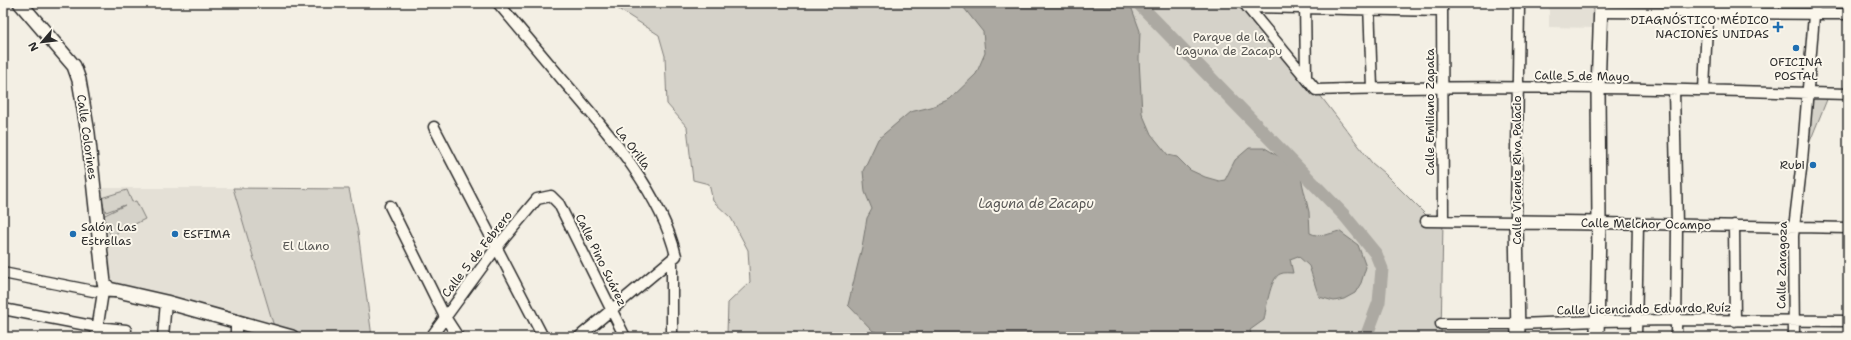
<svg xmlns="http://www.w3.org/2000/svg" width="1851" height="340" viewBox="0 0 1851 340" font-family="'Shantell Sans',sans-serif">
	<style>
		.built { fill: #e4e0d6 }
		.green { fill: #d5d2c9; stroke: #807e7a }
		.water { fill: #aca9a2; stroke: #787772 }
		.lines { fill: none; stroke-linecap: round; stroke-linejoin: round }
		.river { stroke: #aca9a2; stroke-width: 13 }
		.minor-casing { stroke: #2b2b2b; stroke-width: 13 }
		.major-casing { stroke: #2b2b2b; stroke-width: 16 }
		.minor { stroke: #fbf7ec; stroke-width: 10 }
		.major { stroke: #fbf7ec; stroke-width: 13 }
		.poi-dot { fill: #1f6fb2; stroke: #fbf7ec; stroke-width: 1.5 }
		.labels { text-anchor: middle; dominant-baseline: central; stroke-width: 4; stroke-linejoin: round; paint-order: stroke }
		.poi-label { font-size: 12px; fill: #2b2b2b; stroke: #fbf7ec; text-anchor: end }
		.park-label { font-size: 12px; fill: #565552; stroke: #fbf7ec }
		.street-label { font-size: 12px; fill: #2b2b2b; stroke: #fbf7ec }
		.water-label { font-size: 13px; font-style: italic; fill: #585755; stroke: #fbf7ec }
	</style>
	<rect width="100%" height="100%" fill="#f3efe4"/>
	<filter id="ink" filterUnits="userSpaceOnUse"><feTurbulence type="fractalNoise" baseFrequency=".025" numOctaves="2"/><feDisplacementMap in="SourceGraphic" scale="8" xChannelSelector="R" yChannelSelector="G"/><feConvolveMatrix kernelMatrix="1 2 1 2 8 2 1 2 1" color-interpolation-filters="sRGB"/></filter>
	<g filter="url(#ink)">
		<path class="built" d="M1549 3H1595L1594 28 1549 27Z
			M100 188H233L275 330 111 284Z"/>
		<path class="green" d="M609 3H1244L1306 77 1372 163 1384 173 1427 216 1443 221 1441 337H723L727 334 728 303 750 282 748 250 731 218 713 201 709 184 693 180 687 127 667 104 665 56 659 35Z
			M1809 96 1828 97 1802 161Z
			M233 188 349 189 358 232 372 337H295L275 330Z
			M127 190 132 202 136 201 145 219 111 236 101 217 125 205 106 212 101 198Z"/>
		<path class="water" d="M960 3H1128L1132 9 1140 31 1139 59 1142 113 1151 134 1168 155 1177 157 1190 170 1205 177 1219 181 1225 180 1235 160 1249 148H1265L1285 160 1301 178 1309 212 1310 233C1320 238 1329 234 1339 231L1358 245 1366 267 1361 283 1355 293 1344 299 1334 301 1319 297 1309 266 1298 256 1290 259 1293 273C1289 273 1284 272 1280 274 1270 278 1266 310 1264 320L1250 330 1252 337H883L881 334 873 331 848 305 862 247 867 218 872 209 865 192 863 171 878 139 910 112 931 107 950 99 976 74 985 53 983 32Z"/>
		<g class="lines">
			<path class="river" d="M1138 3 1344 215 1376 254 1382 269 1379 302 1366 337"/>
			<defs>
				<path id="minor" d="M498 3C519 28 540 53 561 78 604 128 661 191 676 256L672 259V337
					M1244 3 1316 90C1493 84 1671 89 1848 94
					M1305 3 1306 77
					M1369 3 1372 88
					M1442 3 1443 221
					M1247 7 1442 11
					M1601 12 1848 14
					M1674 90 1677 225 1676 337
					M1704 90 1708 3
					M434 127 543 337
					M390 206 445 317 458 337
					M1426 221 1516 222 1519 3
					M1599 223 1848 228
					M1734 225 1735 321
					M3 273 93 291 115 292
					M3 309 97 327 126 330
					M1441 324H1518L1597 321 1676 320 1848 321
					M96 337 103 292
					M163 337 166 302
					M236 337V320
					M431 337 496 248 537 199 551 196 559 204 625 337
					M579 337 672 259
					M1636 337 1638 223
					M1794 337 1793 236 1802 161 1815 3"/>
				<path id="major" d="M20 3 74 66 79 80 88 133 104 283 109 289 166 302 292 337
					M1518 337 1516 222 1599 223
					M1597 337 1599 223 1598 89 1601 3"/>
			</defs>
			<use href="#minor" class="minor-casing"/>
			<use href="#major" class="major-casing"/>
			<use href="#minor" class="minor"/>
			<use href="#major" class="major"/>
		</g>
	</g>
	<g class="poi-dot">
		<path d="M1776 21h4v4h4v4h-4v4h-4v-4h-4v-4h4z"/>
		<circle cx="1796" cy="48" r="4"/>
		<circle cx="1813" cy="165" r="4"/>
		<circle cx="73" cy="234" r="4"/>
		<circle cx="175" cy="234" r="4"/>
	</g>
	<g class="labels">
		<g class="poi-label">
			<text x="1769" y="20">DIAGNÓSTICO MÉDICO<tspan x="1769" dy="14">NACIONES UNIDAS</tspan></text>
			<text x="1796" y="62" text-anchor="middle">OFICINA<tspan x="1796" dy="14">POSTAL</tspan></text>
			<text x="1805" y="165">Rubi</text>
			<text x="81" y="227" text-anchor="start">Salón Las<tspan x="81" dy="14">Estrellas</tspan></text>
			<text x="183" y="234" text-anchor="start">ESFIMA</text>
		</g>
		<g class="park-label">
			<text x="1229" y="37">Parque de la<tspan x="1229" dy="14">Laguna de Zacapu</tspan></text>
			<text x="306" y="246">El Llano</text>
		</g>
		<g class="street-label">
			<text transform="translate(1582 76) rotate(1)">Calle 5 de Mayo</text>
			<text transform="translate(1430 112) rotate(-90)">Calle Emiliano Zapata</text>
			<text transform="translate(87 137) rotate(82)">Calle Colorines</text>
			<text transform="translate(633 148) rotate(53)">La Orilla</text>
			<text transform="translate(1517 170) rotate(-90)">Calle Vicente Riva Palacio</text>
			<text transform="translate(1646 224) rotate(1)">Calle Melchor Ocampo</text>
			<text transform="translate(477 254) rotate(-52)">Calle 5 de Febrero</text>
			<text transform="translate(601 260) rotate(64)">Calle Pino Suárez</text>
			<text transform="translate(1782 265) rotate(-89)">Calle Zaragoza</text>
			<text transform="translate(1644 309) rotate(-1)">Calle Licenciado Eduardo Ruíz</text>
		</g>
		<g class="water-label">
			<text x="1036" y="203">Laguna de Zacapu</text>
		</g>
	</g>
	<rect width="1851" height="340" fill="none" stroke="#fbf7ec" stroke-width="16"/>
	<rect x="8" y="8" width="1835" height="324" fill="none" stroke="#2b2b2b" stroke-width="1.5" filter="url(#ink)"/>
	<g transform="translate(42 42) rotate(242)" stroke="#fbf7ec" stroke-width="3" paint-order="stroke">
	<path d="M0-3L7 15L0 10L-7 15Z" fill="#2b2b2b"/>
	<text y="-6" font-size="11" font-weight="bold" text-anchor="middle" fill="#2b2b2b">N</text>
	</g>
</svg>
